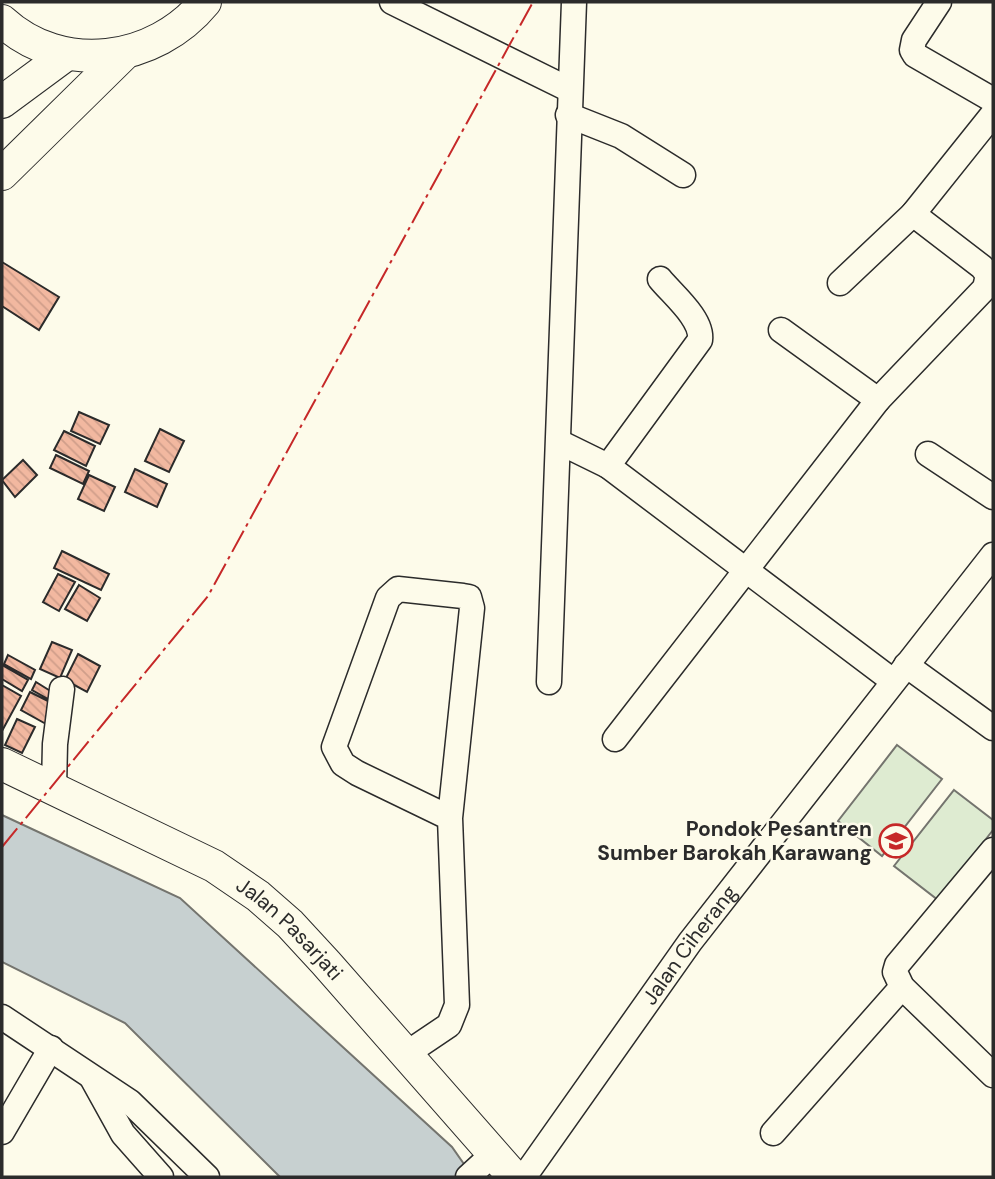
<svg xmlns="http://www.w3.org/2000/svg" width="995" height="1179" viewBox="0 0 995 1179" font-family="'DM Sans',sans-serif">
	<style>
		.pitch { fill: #deebd1; stroke: #74746e; stroke-width: 2 }
		.water { fill: #c7d0d0; stroke: #74746e; stroke-width: 2 }
		.building { fill: url(#building-back-hatch); stroke: #2b2b2b; stroke-width: 2 }
		.lines { fill: none; stroke-linecap: round; stroke-linejoin: round }
		.minor-casing { stroke: #2b2b2b; stroke-width: 27 }
		.major-casing { stroke: #2b2b2b; stroke-width: 34 }
		.minor { stroke: #fdfbea; stroke-width: 24 }
		.major { stroke: #fdfbea; stroke-width: 32 }
		.power { stroke: #c62828; stroke-width: 2; stroke-dasharray: 24 5 3.5 5; stroke-linecap: butt }
		.labels { text-anchor: middle; dominant-baseline: central; stroke-width: 5; stroke-linejoin: round; paint-order: stroke }
		.poi-label { font-size: 21px; font-weight: bold; fill: #2b2b2b; stroke: #fdfbea; text-anchor: end }
		.street-label { font-size: 21px; fill: #2b2b2b; stroke: #fdfbea }
	</style>
	<defs>
		<pattern id="building-back-hatch" width="6" height="6" patternUnits="userSpaceOnUse" patternTransform="scale(1.75)"><rect width="6" height="6" fill="#f2b8a0"/><path d="M-1 5l2 2M0 0l6 6M5-1l2 2" fill="none" stroke="#d09e8a"/></pattern>
	</defs>
	<rect width="100%" height="100%" fill="#fdfbea"/>
	<path class="pitch" d="M897 745 942 779 882 856 838 821Z
		M954 790 993 820V830L938 900 894 866Z"/>
	<path class="water" d="M2 815 180 898 452 1147 473 1177H280L125 1023 2 962Z"/>
	<path class="building" d="M2 262 59 297 39 330 2 306Z
		M79 412 109 425 100 444 71 431Z
		M160 429 184 441 169 472 145 461Z
		M64 431 95 446 86 466 54 450Z
		M56 455 89 471 83 484 50 468Z
		M23 460 37 475 15 497 2 480Z
		M135 469 167 484 157 507 125 492Z
		M89 475 115 487 104 511 78 499Z
		M62 551 109 574 101 590 54 568Z
		M58 574 75 582 59 611 43 602Z
		M79 585 100 598 87 621 65 609Z
		M52 642 72 650 60 678 40 669Z
		M78 654 100 666 87 692 65 680Z
		M8 655 35 670 31 679 4 664Z
		M2 665 28 680 22 691 2 679Z
		M36 682 52 692 48 699 32 690Z
		M2 685 21 696 2 731Z
		M30 692 56 705 46 724 21 710Z
		M17 719 35 727 22 753 5 745Z"/>
	<g class="lines">
		<defs>
			<g id="minor">
				<path d="M392 2 568 89"/>
				<path d="M939 2 914 40 912 50 915 55 993 100"/>
				<path d="M568 115 621 136 683 175"/>
				<path d="M840 283 913 214 993 114"/>
				<path d="M781 330 878 400"/>
				<path d="M559 442 608 466 893 681"/>
				<path d="M928 454 993 497"/>
				<path d="M608 466 700 340C703 319 672 294 660 279"/>
				<path d="M906 665 993 728"/>
				<path d="M549 682 574 2"/>
				<path d="M615 739 878 400 985 288 988 275 982 267 913 214"/>
				<path d="M54 788 55 744 62 689"/>
				<path d="M993 850 897 965 895 972 902 987 993 1075"/>
				<path d="M2 1017 130 1102 207 1177"/>
				<path d="M406 1054 449 1025 457 1005 450 818 472 608 469 597 463 596 398 589 388 598 334 747 343 764 357 773 450 818"/>
				<path d="M92 1078 123 1134 161 1177"/>
				<path d="M2 1132 51 1048"/>
				<path d="M773 1133 902 987"/>
				<path d="M468 1177 492 1155"/>
				<path id="s1" d="M524 1177 690 942 993 555"/>
			</g>
			<g id="major">
				<path d="M2 21C62 76 155 63 205 2"/>
				<path d="M2 102 67 54"/>
				<path d="M2 174 124 54"/>
				<path id="s2" d="M2 764 214 866 258 896 290 924 326 963 514 1177"/>
			</g>
		</defs>
		<use href="#minor" class="minor-casing"/>
		<use href="#major" class="major-casing"/>
		<use href="#minor" class="minor"/>
		<use href="#major" class="major"/>
		<path class="power" d="M2 847 208 596 533 2"/>
	</g>
	<defs>
		<symbol id="school-ring" viewBox="-11 -11 22 22"><circle r="9.5" fill="#fdfbea" stroke="#c62828" stroke-width="1.5"/><path d="M0-5L7-2L0 1L-7-2ZM-4 1L0 2.5L4 1V4Q0 6-4 4Z" fill="#c62828"/></symbol>
	</defs>
	<g fill-rule="evenodd">
		<use href="#school-ring" x="877" y="822" width="38" height="38"/>
	</g>
	<g class="labels">
		<g class="poi-label">
			<text x="872" y="829">Pondok Pesantren<tspan x="872" dy="24">Sumber Barokah Karawang</tspan></text>
		</g>
		<g class="street-label">
			<text stroke="none"><textPath href="#s2" startOffset="334">Jalan Pasarjati</textPath></text>
			<text stroke="none"><textPath href="#s1" startOffset="285">Jalan Ciherang</textPath></text>
		</g>
	</g>
	<rect width="995" height="1179" fill="none" stroke="#2b2b2b" stroke-width="7"/>
</svg>
